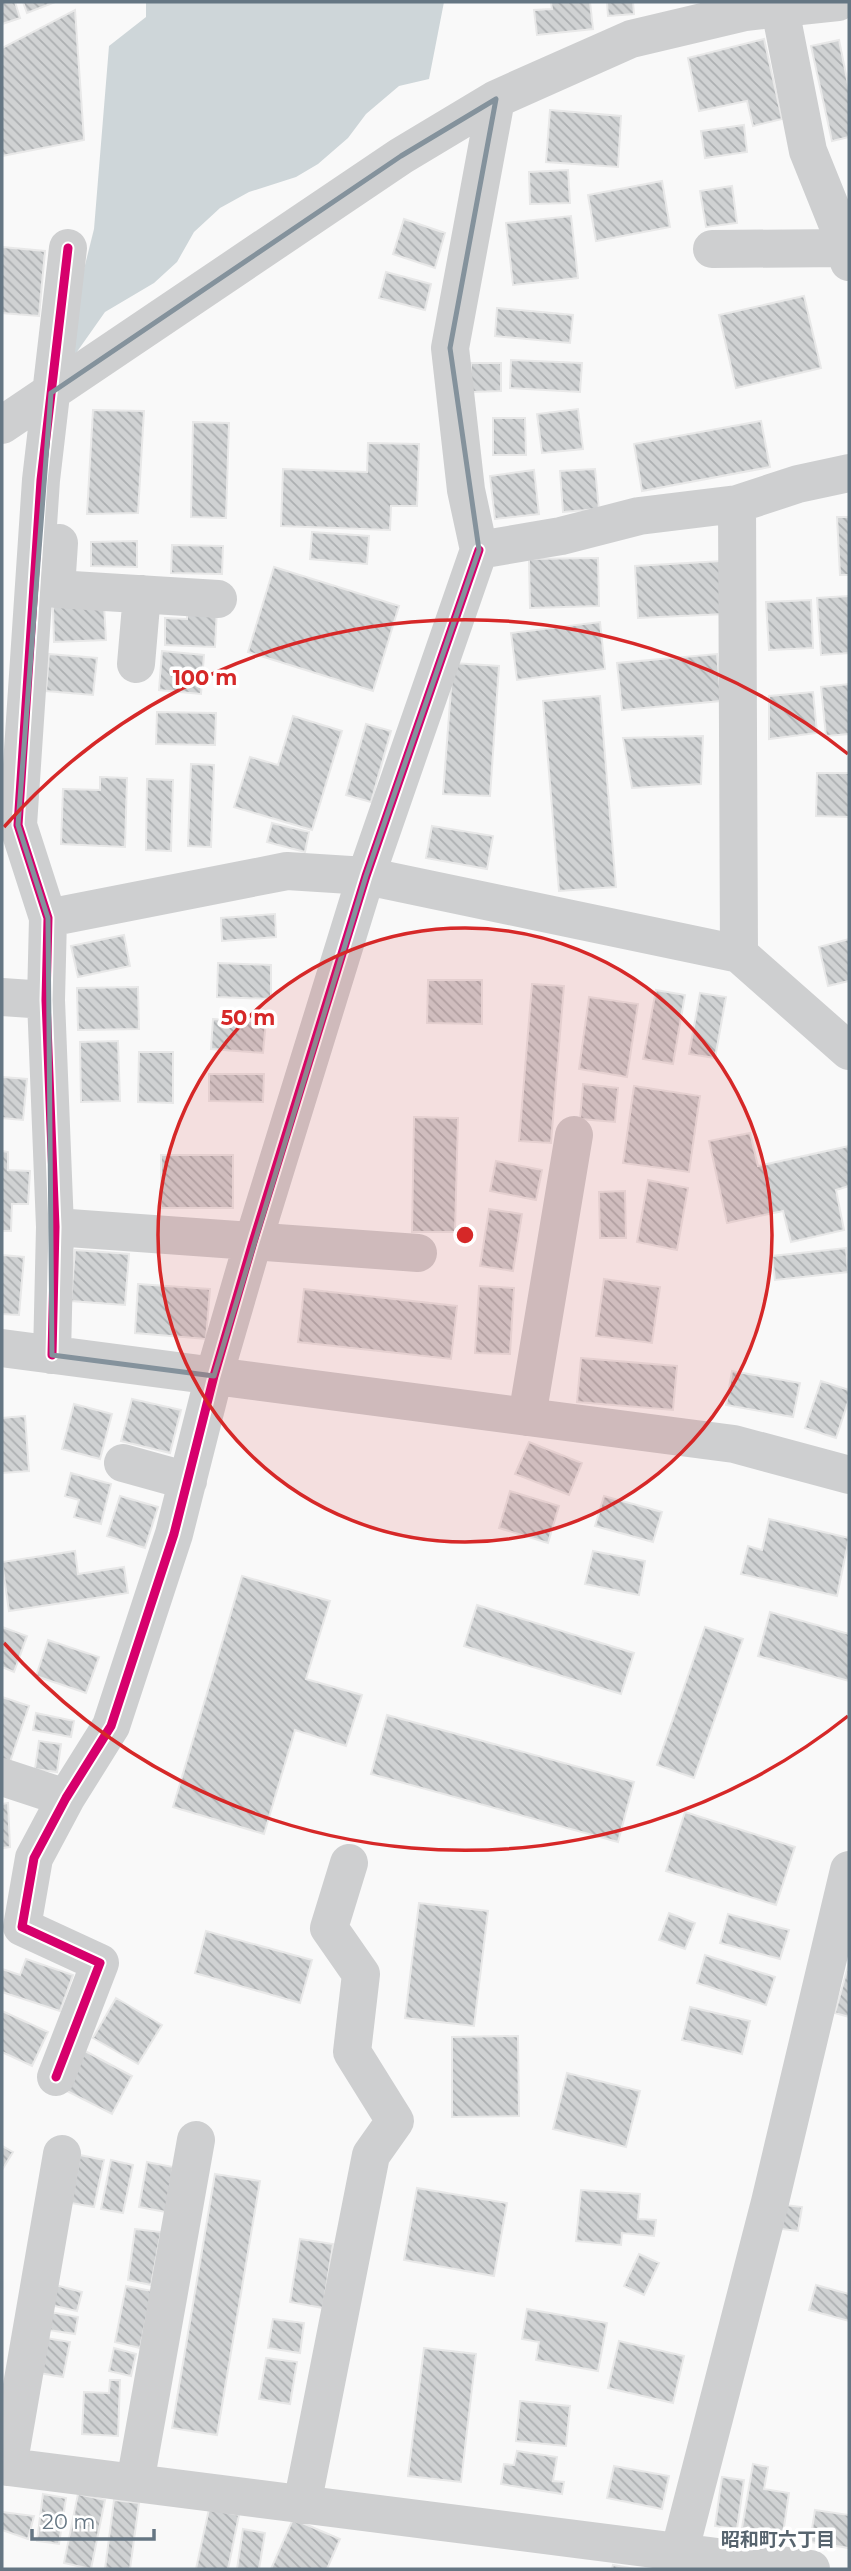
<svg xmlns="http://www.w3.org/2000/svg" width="851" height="2571" viewBox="0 0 851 2571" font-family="Montserrat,'Noto Sans JP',sans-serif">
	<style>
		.water { fill: #ced6d9 }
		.building { fill: url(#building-back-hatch); stroke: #e8e8e8; stroke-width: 2 }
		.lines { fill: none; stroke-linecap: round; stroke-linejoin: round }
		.street { stroke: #cecfd0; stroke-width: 38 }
		.cycleway-casing { stroke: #fff; stroke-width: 13 }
		.cycleway { stroke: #d6006c; stroke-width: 9 }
		.marked { fill: none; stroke: #84929c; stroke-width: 5; stroke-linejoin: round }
		.ring { fill: none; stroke: #d62828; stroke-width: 3.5 }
		.labels { text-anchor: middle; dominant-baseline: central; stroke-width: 7; stroke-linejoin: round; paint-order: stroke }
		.neighbourhood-label { font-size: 19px; font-weight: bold; fill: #57646e; stroke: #fff }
		.centre { fill: #d62828; stroke: #fff; stroke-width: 3.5 }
		.ring-label { font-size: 21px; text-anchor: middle; font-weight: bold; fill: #d62828; stroke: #fff; stroke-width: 7; stroke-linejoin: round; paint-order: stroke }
	</style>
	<defs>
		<pattern id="building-back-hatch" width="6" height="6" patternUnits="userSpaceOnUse" patternTransform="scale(1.75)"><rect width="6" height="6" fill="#d0d2d3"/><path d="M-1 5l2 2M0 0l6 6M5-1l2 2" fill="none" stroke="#acafb1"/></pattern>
	</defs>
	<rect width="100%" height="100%" fill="#f9f9f9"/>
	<path class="water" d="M146 2H444L429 79 399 86 366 114 348 138 318 164 296 177 249 192 220 208 194 232 177 262 154 283 105 312 74 356 66 341 94 229 109 46 146 17Z"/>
	<path class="building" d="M2 2H15L20 18 2 24Z
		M23 2H55L27 13Z
		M551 2H590L593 29 537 35 534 10 552 9Z
		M607 2H633L634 14 608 16Z
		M75 10 84 140 2 156V48Z
		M764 39 782 119 753 126 747 101 699 111 688 58Z
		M839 40 849 89V137L832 141 811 46Z
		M550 110 621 116 618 167 546 162Z
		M744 125 747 152 705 158 701 131Z
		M568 170 570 203 530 204 529 172Z
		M662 181 670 227 596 241 588 195Z
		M732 186 737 223 706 227 700 191Z
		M571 216 578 278 513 285 506 223Z
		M404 219 445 233 435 268 393 254Z
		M2 247 45 251 39 316 2 313Z
		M386 272 431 284 425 310 379 298Z
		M804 296 821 368 736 388 719 315Z
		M497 308 573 315 570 343 495 336Z
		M511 360 582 363 580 392 510 388Z
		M471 363H501V391L471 392Z
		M578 409 583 449 542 453 537 414Z
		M93 410 144 411 138 513 87 514Z
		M493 418H525L526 455H493Z
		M761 421 770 467 642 491 634 444Z
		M193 422 229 423 226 518 191 517Z
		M368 443 419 444 417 506H391L390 530 281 526 283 469 367 472Z
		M595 469 599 509 563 512 560 471Z
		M534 470 539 514 495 519 490 476Z
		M837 517H849V575H840Z
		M312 532 369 536 367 564 310 559Z
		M137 541V567L91 566V542Z
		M172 545 223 546 222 574 171 573Z
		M598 558 599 606 530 608 529 559Z
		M722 561 725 614 638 618 635 566Z
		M274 567 399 606 373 691 248 652Z
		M849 596V653L821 655 817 598Z
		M811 600 813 648 769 650 766 602Z
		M104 605 106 640 54 642 53 607Z
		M187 607 217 609 215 647 165 645V618L187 619Z
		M600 622 605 669 517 680 511 633Z
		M162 651 204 655 201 694 159 690Z
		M49 654 97 658 93 695 46 691Z
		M717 654 721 701 622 710 617 663Z
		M453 663 499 666 490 796 443 794Z
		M849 684V734L826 736 821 687Z
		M813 692 817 733 769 739V696Z
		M600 696 616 887 559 891 543 701Z
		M157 712 216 713 215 745 156 744Z
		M293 716 342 731 312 830 234 807 250 757 278 765Z
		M366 724 391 731 371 802 346 795Z
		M703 736 701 784 632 788 623 738Z
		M191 764 214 765 211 847 188 846Z
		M817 773H849V817L816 816Z
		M100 777 127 778 125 847 61 844 63 789 100 790Z
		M147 779 173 780 171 851 146 850Z
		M272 823 309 832 305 852 267 842Z
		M432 826 493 836 487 869 426 858Z
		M275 914 276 937 222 941 221 918Z
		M124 935 130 966 78 977 71 946Z
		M849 939V981L828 986 819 947Z
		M218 963 271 965V999L217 997Z
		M428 980H482V1024L427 1023Z
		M532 984 564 986 551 1143 519 1141Z
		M138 987 139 1029 78 1030 77 988Z
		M656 990 685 995 673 1064 643 1059Z
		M700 993 726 997 715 1058 689 1054Z
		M589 997 638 1004 627 1077 579 1069Z
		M213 1019 266 1022 263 1053 211 1049Z
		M118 1041 120 1101 81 1102 80 1042Z
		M139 1052H173V1103L138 1102Z
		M209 1074H264L263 1102 209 1101Z
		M2 1077 27 1079 23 1120 2 1118Z
		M583 1084 618 1088 615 1122 580 1119Z
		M634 1086 700 1096 689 1172 623 1163Z
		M414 1117 458 1118 455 1232H412Z
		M750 1133 758 1166 849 1146V1186L836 1190 844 1230 791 1242 783 1211 727 1223 709 1141Z
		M2 1151 8 1152V1170L30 1171 28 1204H12L11 1231H2Z
		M161 1155H233V1208H161Z
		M496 1161 542 1170 536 1200 490 1191Z
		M648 1180 688 1188 677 1250 637 1242Z
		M625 1191 626 1238H600L599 1192Z
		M489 1209 522 1214 513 1271 480 1266Z
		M846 1248 848 1272 775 1280 772 1256Z
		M75 1250 129 1254 125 1305 71 1301Z
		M2 1255 24 1257 19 1315 2 1314Z
		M604 1279 660 1287 652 1343 596 1336Z
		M138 1284 210 1289 206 1339 135 1333Z
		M479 1286 514 1288 510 1354 475 1353Z
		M304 1289 457 1306 451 1359 298 1342Z
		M581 1358 677 1366 673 1410 577 1402Z
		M732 1371 800 1383 793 1417 726 1405Z
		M821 1381 849 1390V1399L836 1438 805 1428Z
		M132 1399 181 1410 170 1453 121 1441Z
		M74 1404 112 1414 100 1459 62 1449Z
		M25 1416 29 1471 2 1473V1418Z
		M529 1442 582 1463 569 1495 515 1474Z
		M71 1473 111 1484 101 1524 74 1517 79 1500 65 1496Z
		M510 1491 559 1506 548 1543 499 1528Z
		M120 1496 158 1507 145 1548 107 1536Z
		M604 1496 662 1512 653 1542 595 1526Z
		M769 1519 849 1538 837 1596 741 1574 748 1546 762 1550Z
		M75 1551 78 1574 124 1567 128 1593 9 1611 2 1562Z
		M593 1551 645 1561 639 1595 585 1584Z
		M242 1576 330 1601 306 1679 362 1695 346 1746 295 1730 264 1834 173 1807Z
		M477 1605 634 1653 621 1694 464 1646Z
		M770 1612 849 1634V1681L758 1656Z
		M2 1627 27 1636 14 1672 2 1667Z
		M705 1627 743 1639 694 1778 657 1765Z
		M48 1640 99 1657 86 1693 36 1676Z
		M2 1697 29 1706 9 1765 2 1763Z
		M36 1713 74 1721 71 1737 33 1730Z
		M387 1715 634 1782 618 1842 371 1774Z
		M39 1741 61 1744 57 1772 35 1769Z
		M8 1803 10 1847 2 1848V1804Z
		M685 1812 795 1847 776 1905 666 1871Z
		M419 1903 488 1911 474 2026 405 2018Z
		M669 1913 695 1923 685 1949 659 1940Z
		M728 1914 789 1930 780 1959 720 1943Z
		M206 1931 312 1960 300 2003 195 1973Z
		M705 1955 775 1977 766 2005 697 1983Z
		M26 1959 73 1975 60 2011 2 1992V1969L20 1975Z
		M849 1963V2017L835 2013Z
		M116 1998 162 2025 138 2064 93 2038Z
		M690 2007 750 2021 742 2054 682 2040Z
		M2 2011 48 2032 32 2066 2 2052Z
		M518 2036 519 2116 452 2117V2037Z
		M85 2051 132 2076 112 2114 65 2090Z
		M567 2073 640 2091 626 2147 553 2129Z
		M2 2146 13 2152 2 2170Z
		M80 2155 104 2160 94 2207 71 2203Z
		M111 2160 133 2165 123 2213 101 2209Z
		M147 2162 173 2167 166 2212 139 2207Z
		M215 2174 260 2181 217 2435 172 2428Z
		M417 2188 507 2203 494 2276 404 2260Z
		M581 2190 640 2194 638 2219 656 2220 654 2236 622 2233 621 2245 576 2241Z
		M777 2204 802 2207 798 2231 773 2228Z
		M135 2229 161 2232 151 2285 128 2280Z
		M300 2239 333 2244 323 2308 290 2302Z
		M639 2254 659 2263 644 2295 624 2286Z
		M51 2284 82 2292 77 2311 46 2304Z
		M816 2285 849 2294V2321L809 2310Z
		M126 2286 152 2291 140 2348 115 2342Z
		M527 2309 607 2323 598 2371 536 2360 539 2342 522 2339Z
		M44 2311 78 2317 75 2334 42 2329Z
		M273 2319 304 2323 300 2353 268 2348Z
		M40 2337 70 2342 63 2377 33 2372Z
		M619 2341 684 2356 673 2403 608 2388Z
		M114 2348 136 2354 131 2376 109 2371Z
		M424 2348 476 2354 461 2482 408 2476Z
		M266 2358 297 2362 290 2404 259 2399Z
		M110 2380H120L118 2436 82 2434 84 2392 109 2393Z
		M520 2401 570 2406 566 2446 516 2441Z
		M517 2451 557 2457 553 2481 564 2482 562 2494 501 2484 504 2464 514 2465Z
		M753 2464 768 2467 764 2489 789 2493 783 2534 742 2528Z
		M614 2466 669 2476 662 2509 607 2498Z
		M722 2477 744 2480 737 2529 715 2526Z
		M43 2494 66 2498 59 2544 37 2541Z
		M78 2494 105 2500 91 2569 64 2563Z
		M114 2500 139 2503 130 2569H105Z
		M209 2509 239 2515 228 2569H196Z
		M815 2510 849 2515V2548L810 2542Z
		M2 2512 34 2516 28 2539 2 2530Z
		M293 2519 340 2539 327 2569H271Z
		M243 2529 265 2533 259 2569H237Z
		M613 2565 635 2569H612Z"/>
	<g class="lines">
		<path class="street" d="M780 9 808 151 847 248 849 262
			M496 99 450 348 466 490 479 550 561 536 639 516 737 504 798 484 849 473
			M712 249 847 248
			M2 425 401 156 496 99 631 39 745 12 838 2
			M737 504 739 954
			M59 543 56 589 218 599
			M136 664 142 594
			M48 918 287 871 366 876 739 954 849 1051
			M2 997 46 1000
			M55 1227 418 1253
			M2 1348 734 1444 849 1475
			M52 1355 55 1227 46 1000 48 918 18 825 41 480 68 248
			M527 1417 574 1135
			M123 1463 188 1481
			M2 1777 66 1798
			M56 2077 100 1963 22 1927 34 1858 66 1798 111 1726 174 1534 214 1376 253 1242 366 876 479 550
			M2 2466 811 2569
			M8 2467 62 2154
			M135 2483 196 2140
			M302 2505 371 2155 395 2121 352 2052 361 1974 329 1928 349 1863
			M675 2569 770 2202 849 1870"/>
		<defs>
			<path id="cycleway" d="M52 1355 55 1227 46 1000 48 918 18 825 41 480 68 248
				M56 2077 100 1963 22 1927 34 1858 66 1798 111 1726 174 1534 214 1376 253 1242 366 876 479 550"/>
		</defs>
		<use href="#cycleway" class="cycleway-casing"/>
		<use href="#cycleway" class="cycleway"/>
	</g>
	<path class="marked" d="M496 99 450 348 479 550 366 876 214 1376 52 1355 48 918 18 825 51 393 401 156Z"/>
	<circle cx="465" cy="1235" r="307" fill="#d62828" fill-opacity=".12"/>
	<g class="ring">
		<circle cx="465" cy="1235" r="307"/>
		<path d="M848 1716A615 615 0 0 1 4 1643M4 827A615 615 0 0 1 848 754"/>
	</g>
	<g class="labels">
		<g class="neighbourhood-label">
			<text x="778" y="2539">昭和町六丁目</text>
		</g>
	</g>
	<circle cx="465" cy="1235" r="10" class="centre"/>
	<g class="ring-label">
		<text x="205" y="685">100 m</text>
		<text x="248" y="1025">50 m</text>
	</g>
	<rect width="851" height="2571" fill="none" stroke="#657683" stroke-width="7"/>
	<path d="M32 2529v10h122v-10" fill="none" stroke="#657683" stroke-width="3.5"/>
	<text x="42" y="2529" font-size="21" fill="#657683" stroke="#ffffff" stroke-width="5" paint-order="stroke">20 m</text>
</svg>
